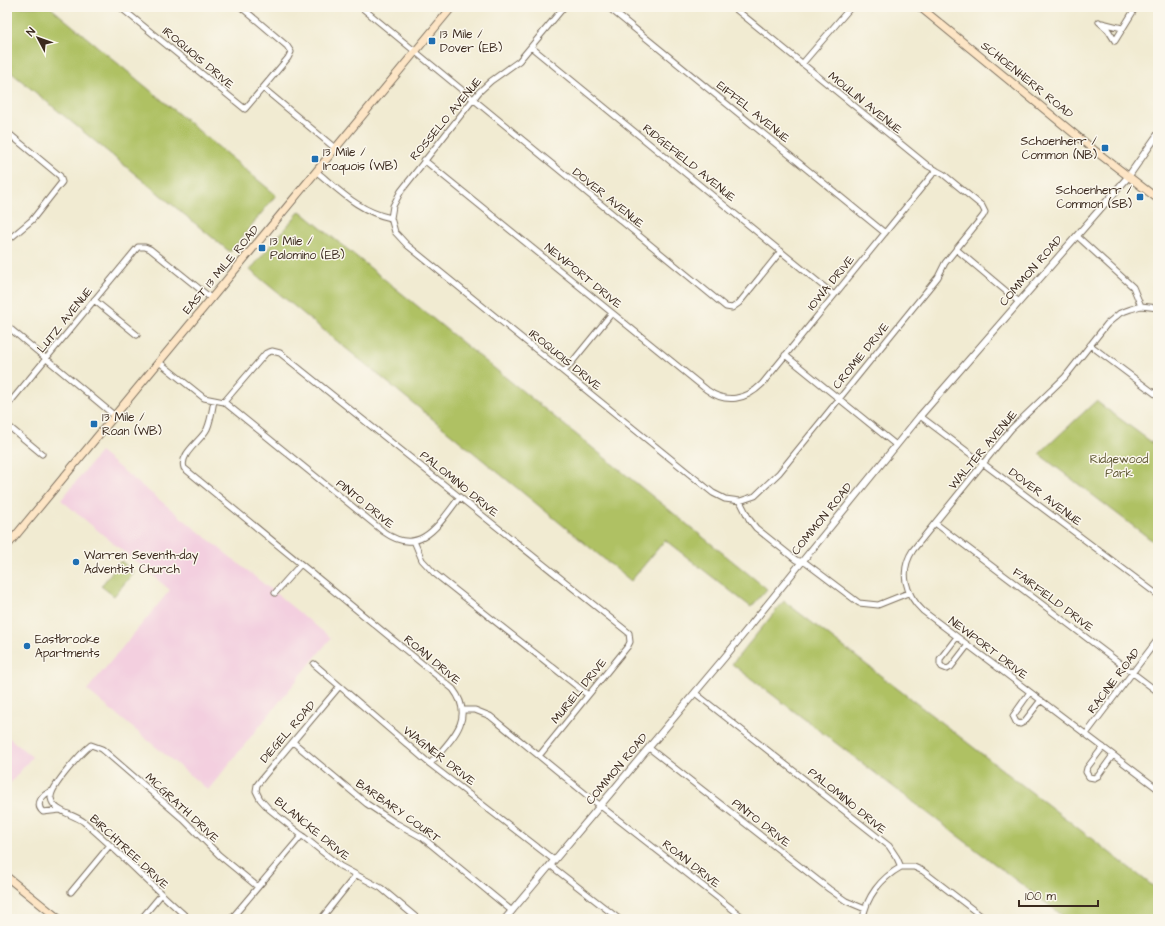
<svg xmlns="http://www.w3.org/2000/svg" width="1165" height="926" viewBox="0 0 1165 926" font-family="'Architects Daughter',sans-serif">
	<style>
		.built { fill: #f3cfdf }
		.green { fill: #afc164; stroke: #757641 }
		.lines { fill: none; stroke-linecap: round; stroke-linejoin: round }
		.minor-casing { stroke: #7b6e5d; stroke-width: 7 }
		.tertiary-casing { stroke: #7b6e5d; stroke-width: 8 }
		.secondary-casing { stroke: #7b6e5d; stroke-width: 9 }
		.minor { stroke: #fff; stroke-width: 5 }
		.tertiary { stroke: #fff; stroke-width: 6 }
		.secondary { stroke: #fde5c5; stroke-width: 7 }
		.poi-dot { fill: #1f6fb2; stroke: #fbf7ec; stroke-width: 1.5 }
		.labels { text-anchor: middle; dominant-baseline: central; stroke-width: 3; stroke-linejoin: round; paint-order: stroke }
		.poi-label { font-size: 12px; fill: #3b2a1e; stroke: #fbf7ec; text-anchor: start }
		.street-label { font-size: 12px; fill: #3b2a1e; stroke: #fbf7ec }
		.park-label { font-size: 12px; fill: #5e5733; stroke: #fbf7ec }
	</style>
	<rect width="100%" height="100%" fill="#fbf7ec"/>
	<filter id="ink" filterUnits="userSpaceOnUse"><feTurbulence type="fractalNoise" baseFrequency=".025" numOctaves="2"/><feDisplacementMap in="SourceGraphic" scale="8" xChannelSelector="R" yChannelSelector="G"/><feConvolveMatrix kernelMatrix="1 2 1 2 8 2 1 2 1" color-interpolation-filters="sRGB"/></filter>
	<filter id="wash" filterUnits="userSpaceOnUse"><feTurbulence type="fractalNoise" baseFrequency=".012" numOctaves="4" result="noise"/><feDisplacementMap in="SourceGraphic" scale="16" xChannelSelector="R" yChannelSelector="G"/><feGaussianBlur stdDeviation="0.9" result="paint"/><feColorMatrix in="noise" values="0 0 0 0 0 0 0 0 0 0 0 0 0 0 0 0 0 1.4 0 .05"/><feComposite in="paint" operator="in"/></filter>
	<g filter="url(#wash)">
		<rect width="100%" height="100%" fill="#f1ebd2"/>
		<path class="built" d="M100 452 331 638 208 790 87 690 170 590 61 500Z
			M7 736 32 757 7 787Z"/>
		<path class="green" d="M7 7H50L276 195 230 252 7 69Z
			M300 211 767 589 751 607 665 540 631 581 250 270Z
			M1096 401 1158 447V545L1039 454Z
			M121 561 134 572 114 596 101 586Z
			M784 601 1158 890V919H1067L732 664Z"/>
	</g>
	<g filter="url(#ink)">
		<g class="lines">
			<defs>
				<path id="minor" d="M120 7 245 109 288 58 291 52 287 46 241 7
					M361 7 726 307 732 308 739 303 781 251
					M608 7 885 233
					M733 7 928 166 943 174 982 206 985 212 983 216 945 263 938 277 779 473 755 496 740 501
					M1099 22 1108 30 1115 41 1136 7
					M1102 23 1122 28
					M531 47 834 295
					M802 64 851 7
					M263 88 336 149
					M7 132 60 176 62 182 32 220 7 241
					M424 160 707 390C726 404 746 400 762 384L936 170
					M317 172C340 191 360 212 391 218L395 232 407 245 713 493 725 499 740 501 749 519 756 528 796 560 806 563 859 603 878 605 908 593
					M391 218 393 206 401 191 479 92 491 81 519 61 564 7
					M1077 236 1133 287 1141 306
					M956 249 1019 302
					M94 300 137 335
					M1158 308 1141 306 1131 309 1120 313 1107 324 1065 377 1011 429 913 550C899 571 905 594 923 611L1158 789
					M7 326 115 416
					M1090 345 1158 396
					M785 355 896 445
					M159 362 204 398 224 402 384 532C420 558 439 524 459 498
					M564 372 612 313
					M214 401C212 410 211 420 207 429 201 441 179 454 184 468L453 689C477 720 449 741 430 764
					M224 402 266 353 272 351 280 353 629 633 630 642 628 646 539 756
					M7 406 138 247H145L150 249 212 299
					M920 416 1158 595
					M7 425 42 454
					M935 523 1158 692
					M414 541 422 560 434 573 588 695
					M275 593 300 565
					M957 637 940 659V664L942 667 947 669 951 667 968 645
					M314 664 430 764 554 860
					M339 687 264 776 257 785 256 791 260 799 269 809 340 866 381 888 418 919
					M1030 692 1013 716 1016 722 1020 724 1024 722 1041 700
					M695 693 889 846 897 858 901 867
					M463 710H475L490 716 593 800 745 919
					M1086 734 1158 639
					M293 742 367 804 394 822 423 838 512 911
					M1103 747 1087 768 1086 772 1089 777 1094 778 1098 776 1113 755
					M649 748 829 889 846 901 865 909
					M52 791C43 794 34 804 43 812L60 810
					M550 865 619 919
					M901 867H914L923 871 985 919
					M71 892 110 845
					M141 919 161 895
					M189 919C153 888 121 853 84 822 74 814 53 812 51 798 50 787 82 752 91 745L102 749 183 819 219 855 258 887
					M231 919 302 835
					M321 919 356 875
					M863 919C866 897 881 878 901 867"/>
				<path id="tertiary" d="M505 919 724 658 920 416 1128 177 1158 134"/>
				<path id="secondary" d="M920 7 1094 150 1158 199
					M7 546 452 7
					M7 877 59 919"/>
			</defs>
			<use href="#minor" class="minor-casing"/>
			<use href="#tertiary" class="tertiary-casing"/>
			<use href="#secondary" class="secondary-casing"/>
			<use href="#minor" class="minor"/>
			<use href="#tertiary" class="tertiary"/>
			<use href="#secondary" class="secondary"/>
		</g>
	</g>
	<g class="poi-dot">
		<rect x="428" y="37" width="8" height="8" rx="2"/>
		<rect x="1101" y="144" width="8" height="8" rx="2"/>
		<rect x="311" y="155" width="8" height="8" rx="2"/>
		<rect x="1136" y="193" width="8" height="8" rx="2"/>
		<rect x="258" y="244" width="8" height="8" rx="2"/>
		<rect x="90" y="420" width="8" height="8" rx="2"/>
		<circle cx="76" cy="562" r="4"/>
		<circle cx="27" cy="646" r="4"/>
	</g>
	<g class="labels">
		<g class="poi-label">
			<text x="440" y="34">13 Mile /<tspan x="440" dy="14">Dover (EB)</tspan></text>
			<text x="1097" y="141" text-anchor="end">Schoenherr /<tspan x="1097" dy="14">Common (NB)</tspan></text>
			<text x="323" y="152">13 Mile /<tspan x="323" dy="14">Iroquois (WB)</tspan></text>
			<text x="1132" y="190" text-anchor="end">Schoenherr /<tspan x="1132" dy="14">Common (SB)</tspan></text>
			<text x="270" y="241">13 Mile /<tspan x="270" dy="14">Palomino (EB)</tspan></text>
			<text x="102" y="417">13 Mile /<tspan x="102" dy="14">Roan (WB)</tspan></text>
			<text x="84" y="555">Warren Seventh-day<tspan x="84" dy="14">Adventist Church</tspan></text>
			<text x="35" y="639">Eastbrooke<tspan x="35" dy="14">Apartments</tspan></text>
		</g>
		<g class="street-label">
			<text transform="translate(198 58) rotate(40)">IROQUOIS DRIVE</text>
			<text transform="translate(1027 80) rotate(39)">SCHOENHERR ROAD</text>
			<text transform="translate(865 103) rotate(39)">MOULIN AVENUE</text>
			<text transform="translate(753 112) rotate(39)">EIFFEL AVENUE</text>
			<text transform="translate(446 119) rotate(-50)">ROSSELO AVENUE</text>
			<text transform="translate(689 163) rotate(39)">RIDGEFIELD AVENUE</text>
			<text transform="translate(608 198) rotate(39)">DOVER AVENUE</text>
			<text transform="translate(221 270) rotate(-50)">EAST 13 MILE ROAD</text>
			<text transform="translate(1031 271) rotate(-49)">COMMON ROAD</text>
			<text transform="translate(583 276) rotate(39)">NEWPORT DRIVE</text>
			<text transform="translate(831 283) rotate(-51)">IOWA DRIVE</text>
			<text transform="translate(65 320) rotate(-51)">LUTZ AVENUE</text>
			<text transform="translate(861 356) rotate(-51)">CROMIE DRIVE</text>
			<text transform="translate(565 360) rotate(39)">IROQUOIS DRIVE</text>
			<text transform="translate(983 450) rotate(-50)">WALTER AVENUE</text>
			<text transform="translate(459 484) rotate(39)">PALOMINO DRIVE</text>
			<text transform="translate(1045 497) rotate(37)">DOVER AVENUE</text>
			<text transform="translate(365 504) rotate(39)">PINTO DRIVE</text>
			<text transform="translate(822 519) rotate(-51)">COMMON ROAD</text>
			<text transform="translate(1053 600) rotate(37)">FAIRFIELD DRIVE</text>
			<text transform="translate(988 648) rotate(37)">NEWPORT DRIVE</text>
			<text transform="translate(432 660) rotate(40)">ROAN DRIVE</text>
			<text transform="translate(1114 681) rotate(-53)">RACINE ROAD</text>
			<text transform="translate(579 691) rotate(-51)">MURIEL DRIVE</text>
			<text transform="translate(288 732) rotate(-49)">DIEGEL ROAD</text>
			<text transform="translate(439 756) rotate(38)">WAGNER DRIVE</text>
			<text transform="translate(617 769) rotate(-50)">COMMON ROAD</text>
			<text transform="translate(847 801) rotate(39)">PALOMINO DRIVE</text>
			<text transform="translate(182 808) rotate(43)">MCGRATH DRIVE</text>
			<text transform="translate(398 811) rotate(35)">BARBARY COURT</text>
			<text transform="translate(761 823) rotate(38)">PINTO DRIVE</text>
			<text transform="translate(312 829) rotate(39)">BLANCKE DRIVE</text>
			<text transform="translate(129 852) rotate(43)">BIRCHTREE DRIVE</text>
			<text transform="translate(691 864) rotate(38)">ROAN DRIVE</text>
		</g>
		<g class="park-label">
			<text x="1119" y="459">Ridgewood<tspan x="1119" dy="14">Park</tspan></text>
		</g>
	</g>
	<rect width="1165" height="926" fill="none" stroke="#fbf7ec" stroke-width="24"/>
	<g transform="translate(38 38) rotate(311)" stroke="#fbf7ec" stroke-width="3" paint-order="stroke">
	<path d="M0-3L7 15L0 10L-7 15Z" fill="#3b2a1e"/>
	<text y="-6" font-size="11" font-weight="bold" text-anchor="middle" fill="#3b2a1e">N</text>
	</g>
	<path d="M1019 900v6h79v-6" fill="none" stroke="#3b2a1e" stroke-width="2"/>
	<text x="1025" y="900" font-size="12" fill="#3b2a1e" stroke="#fbf7ec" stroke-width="3" paint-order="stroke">100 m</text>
</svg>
